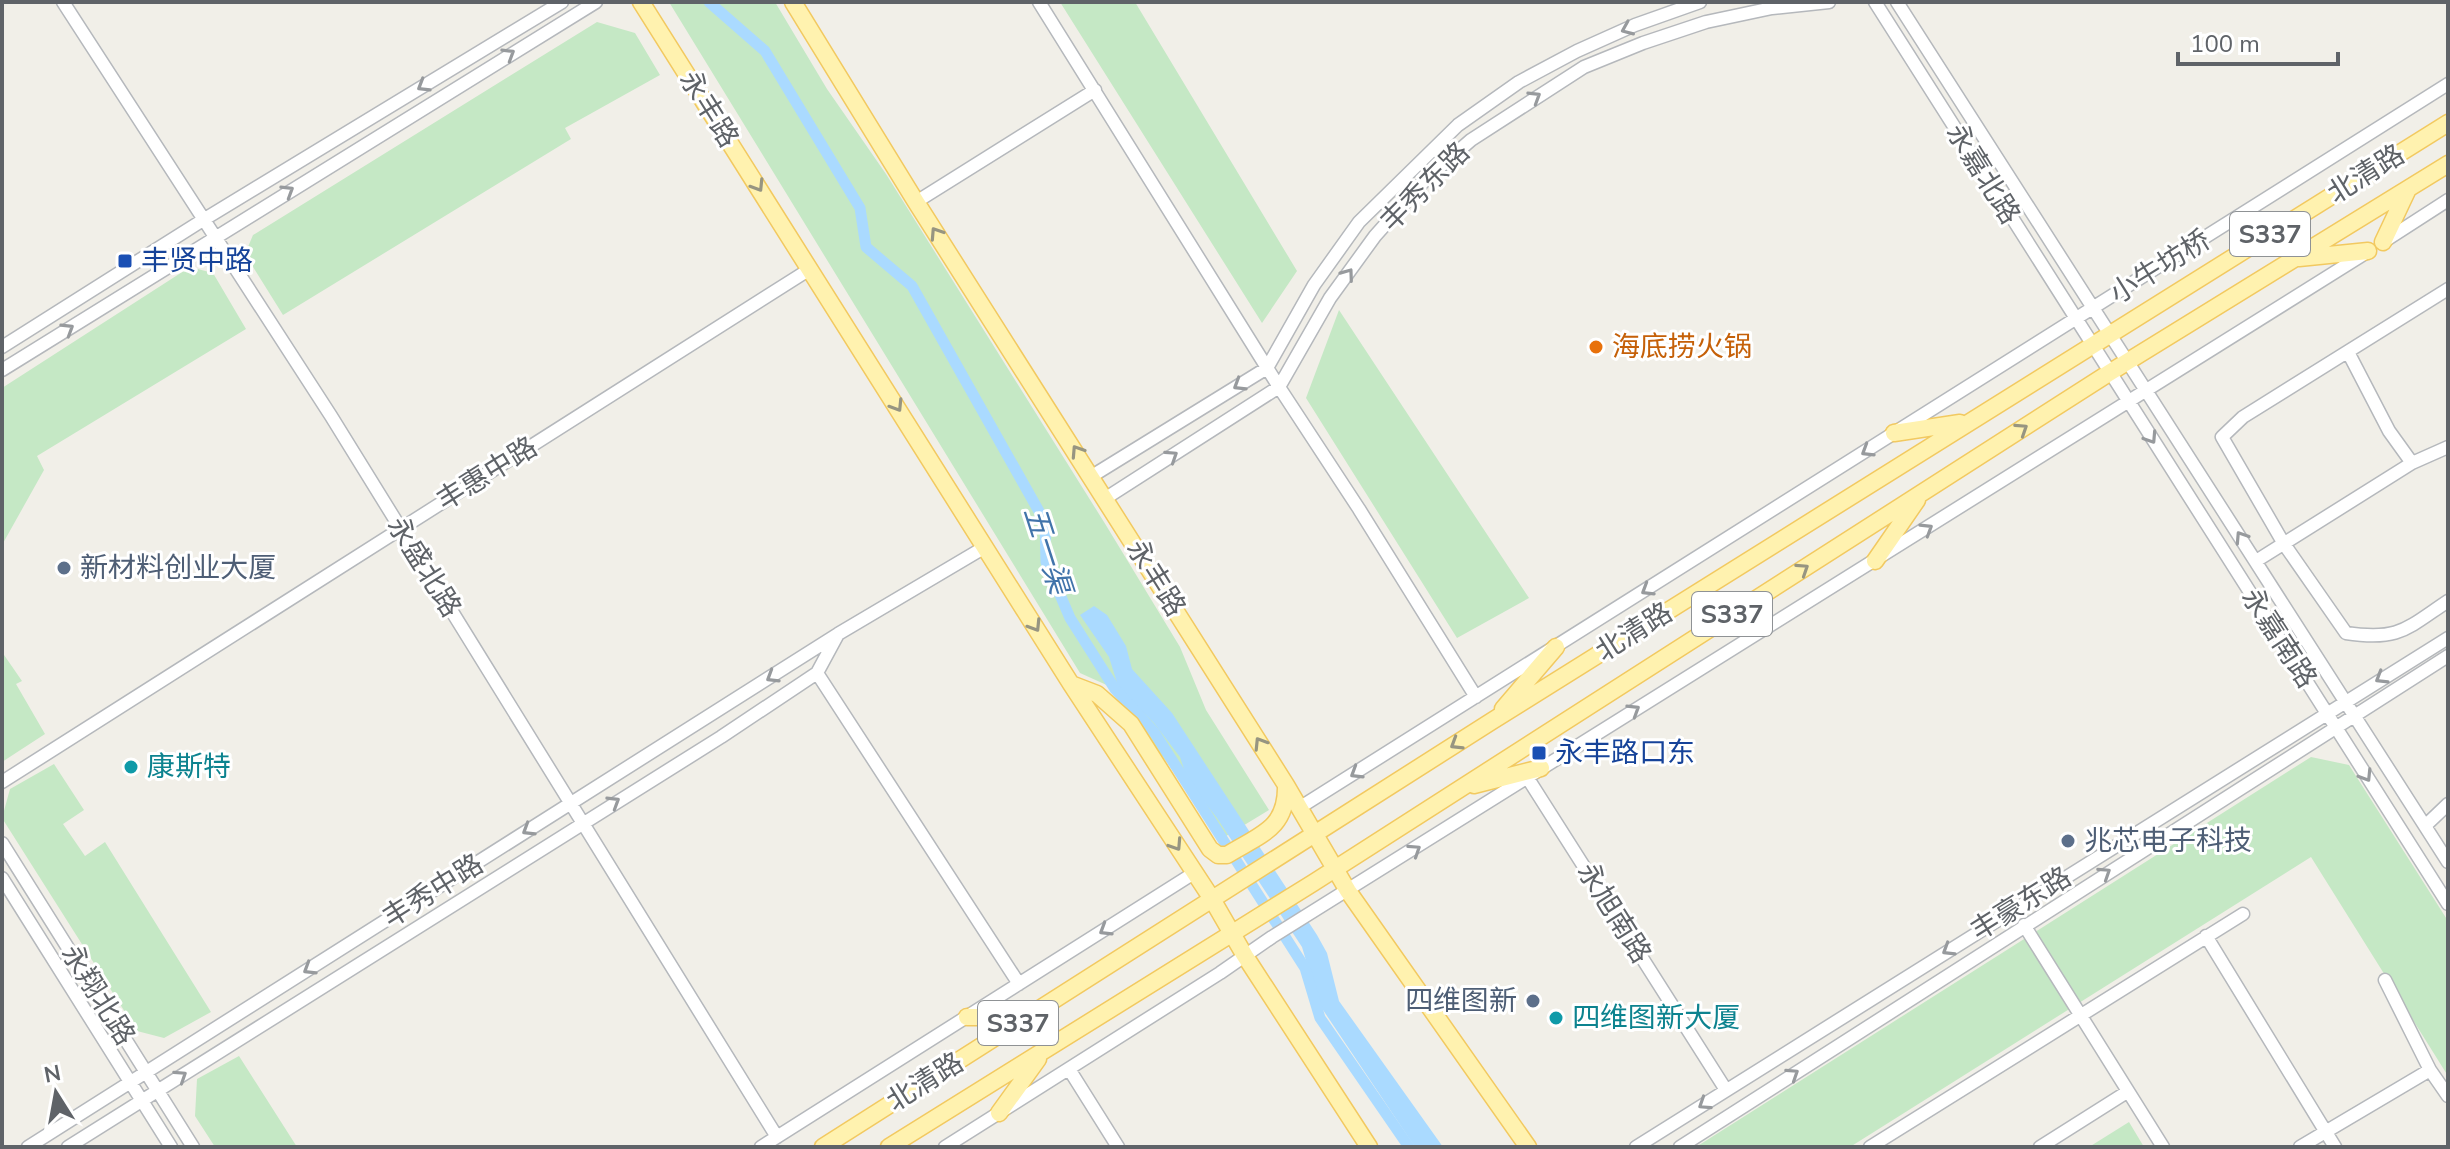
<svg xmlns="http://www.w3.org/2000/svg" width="2450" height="1149" viewBox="0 0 2450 1149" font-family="'Nunito Sans','Noto Sans SC',sans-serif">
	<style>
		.green { fill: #c5e8c5 }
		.water { fill: #aadaff }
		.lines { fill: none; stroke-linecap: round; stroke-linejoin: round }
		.canal { stroke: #aadaff; stroke-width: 11 }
		.minor-casing { stroke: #b5b8bc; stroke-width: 15 }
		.major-casing { stroke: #f2c960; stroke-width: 19 }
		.minor { stroke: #fff; stroke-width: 12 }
		.major { stroke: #fff2af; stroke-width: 16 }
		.oneway { stroke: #979a9d }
		.oneway2 { stroke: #979581 }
		.transit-dot { fill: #1a4fb4; stroke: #fff; stroke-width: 3 }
		.food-dot { fill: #e8710a; stroke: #fff; stroke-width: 3 }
		.service-dot { fill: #5c6f8a; stroke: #fff; stroke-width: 3 }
		.culture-dot { fill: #0f9aa8; stroke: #fff; stroke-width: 3 }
		.labels { text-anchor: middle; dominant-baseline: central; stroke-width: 6; stroke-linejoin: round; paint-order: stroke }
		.shield { fill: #fff; stroke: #8f9295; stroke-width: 2 }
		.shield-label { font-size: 26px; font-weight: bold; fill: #5f6368 }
		.street-label { font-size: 28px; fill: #5f6368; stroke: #fff }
		.transit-label { font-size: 28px; fill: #164399; stroke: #fff; text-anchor: start }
		.food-label { font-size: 28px; fill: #c56008; stroke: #fff; text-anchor: start }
		.service-label { font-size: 28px; fill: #4e5e75; stroke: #fff; text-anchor: start }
		.culture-label { font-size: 28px; fill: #0d838f; stroke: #fff; text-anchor: start }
		.water-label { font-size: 30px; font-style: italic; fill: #4174aa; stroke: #fff }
	</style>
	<rect width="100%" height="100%" fill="#f1efe8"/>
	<path class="green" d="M669 2H775L827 89 886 174 1104 522 1180 647 1206 710 1269 810 1223 838 1111 687 1080 673Z
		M1060 2H1135L1297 271 1262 323Z
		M597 22 635 33 660 75 565 128 571 139 283 315 245 254 253 235Z
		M190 267 213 273 246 329 37 456 44 470 2 545V388Z
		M1339 310 1529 598 1457 638 1306 398Z
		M2 652 22 681 16 684 45 734 2 762Z
		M2311 757 2349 765 2448 921V1076L2311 857 1850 1147H1696Z
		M54 764 84 810 63 824 85 856 105 842 211 1012 164 1038 137 1031 2 818 10 789Z
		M239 1056 297 1147H215L195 1116 197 1079Z
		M2129 1122 2144 1147H2089Z"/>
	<path class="water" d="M1094 606 1107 615 1126 646 1132 669 1172 713 1317 935 1327 953 1339 1001 1443 1147H1415L1319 1004 1302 947 1217 818 1188 781 1180 757 1154 723 1119 689 1109 657 1080 615Z"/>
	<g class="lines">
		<path class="canal" d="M709 2 765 51 860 208 866 247 912 286 1045 522 1046 562 1070 618 1115 689 1154 732 1305 968 1320 1018 1409 1147"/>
		<defs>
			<path id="minor" d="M63 2 331 416 777 1137
				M1039 2 1279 387 1359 509 1476 697
				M1875 2 2448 904
				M1897 2 2448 862
				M916 202 1095 90
				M2383 242 2448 200
				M2448 289 2243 417 2222 437 2284 544 2346 633C2399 641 2406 629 2448 601
				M2 347 203 220 562 2
				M2348 352 2389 431 2412 463
				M2 370 596 2
				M1092 476 1267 368 1314 285 1359 222 1458 125 1519 82 1577 51 1635 25 1700 2
				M1106 498 1279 387 1330 298 1375 236 1425 180 1471 140 1584 67 1643 43 1706 22 1772 8 1829 2
				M2256 561 2412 463 2448 447
				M817 673 1019 984
				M1527 777 1726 1090
				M2 782 810 269
				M1299 808 2448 84
				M2425 826 2448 804
				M2 843 193 1147
				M2 878 171 1147
				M2024 925 2163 1147
				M2206 936 2335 1147
				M2385 980 2430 1070 2448 1096
				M1069 1069 1118 1147
				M28 1147 838 634 985 547
				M68 1147 721 737 817 673 837 636
				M761 1147 1194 873
				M945 1147 1220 973 1272 937 2364 254
				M1636 1147 2448 638
				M1680 1147 2448 656
				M1870 1147 2243 914
				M2040 1147 2127 1092
				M2300 1147 2430 1070"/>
			<path id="major" d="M641 2 1071 684 1212 899 1245 956 1369 1147
				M793 2 916 202 1286 785 1348 891 1528 1147
				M2383 242 2408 189
				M2299 258 2368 251
				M1894 433 1960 423
				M1875 561 1917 500
				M1071 684 1097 694 1131 724 1210 849 1218 855H1227C1259 835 1287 829 1286 786
				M1503 709 1556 647
				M1474 785 1541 768
				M967 1017H1026
				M999 1113 1038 1059
				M823 1147 1492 721 2448 123
				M889 1147 1313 883 2109 373 2448 164"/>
		</defs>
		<use href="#minor" class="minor-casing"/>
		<use href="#major" class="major-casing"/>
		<use href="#minor" class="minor"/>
		<use href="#major" class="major"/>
	</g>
	<defs><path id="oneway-chevron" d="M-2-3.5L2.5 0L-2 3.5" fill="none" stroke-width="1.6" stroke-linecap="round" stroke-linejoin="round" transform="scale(2)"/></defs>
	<g class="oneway">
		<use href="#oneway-chevron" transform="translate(1627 29) rotate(157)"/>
		<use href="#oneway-chevron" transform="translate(509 54) rotate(-32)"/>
		<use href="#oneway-chevron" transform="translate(423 86) rotate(149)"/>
		<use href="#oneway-chevron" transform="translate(1535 97) rotate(-32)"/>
		<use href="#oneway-chevron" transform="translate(288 191) rotate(-32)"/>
		<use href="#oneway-chevron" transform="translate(1348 274) rotate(-54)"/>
		<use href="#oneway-chevron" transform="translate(68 329) rotate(-32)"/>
		<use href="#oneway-chevron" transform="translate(1239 385) rotate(148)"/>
		<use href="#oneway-chevron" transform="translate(2151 438) rotate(57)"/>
		<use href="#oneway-chevron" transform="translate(1867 451) rotate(148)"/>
		<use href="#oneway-chevron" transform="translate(1172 456) rotate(-33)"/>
		<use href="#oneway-chevron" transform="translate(1927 529) rotate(-32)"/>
		<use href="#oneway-chevron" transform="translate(2241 537) rotate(-123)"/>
		<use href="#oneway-chevron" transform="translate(1647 590) rotate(148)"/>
		<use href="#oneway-chevron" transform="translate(772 677) rotate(148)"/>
		<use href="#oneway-chevron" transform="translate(2381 678) rotate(149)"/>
		<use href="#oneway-chevron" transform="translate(1634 710) rotate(-32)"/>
		<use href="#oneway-chevron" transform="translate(1356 773) rotate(148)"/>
		<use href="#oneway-chevron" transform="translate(2366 776) rotate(58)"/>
		<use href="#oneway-chevron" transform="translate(614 802) rotate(-32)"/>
		<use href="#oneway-chevron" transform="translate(528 830) rotate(148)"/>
		<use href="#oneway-chevron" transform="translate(1415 850) rotate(-33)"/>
		<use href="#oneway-chevron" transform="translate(2105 873) rotate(-33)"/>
		<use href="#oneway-chevron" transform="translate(1105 930) rotate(148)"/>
		<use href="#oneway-chevron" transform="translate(1948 950) rotate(148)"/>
		<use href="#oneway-chevron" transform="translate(309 969) rotate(148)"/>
		<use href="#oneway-chevron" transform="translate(1793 1074) rotate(-33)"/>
		<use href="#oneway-chevron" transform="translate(181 1076) rotate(-33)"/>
		<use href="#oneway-chevron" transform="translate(1704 1104) rotate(147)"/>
	</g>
	<g class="oneway2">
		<use href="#oneway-chevron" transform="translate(758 186) rotate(58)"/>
		<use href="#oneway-chevron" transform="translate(936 233) rotate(-123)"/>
		<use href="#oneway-chevron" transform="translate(897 406) rotate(58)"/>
		<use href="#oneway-chevron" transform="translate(2022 429) rotate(-33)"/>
		<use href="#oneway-chevron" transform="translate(1077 451) rotate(-123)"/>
		<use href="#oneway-chevron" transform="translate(1803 569) rotate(-33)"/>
		<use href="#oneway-chevron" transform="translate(1035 626) rotate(58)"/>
		<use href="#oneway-chevron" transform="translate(1260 743) rotate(-122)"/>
		<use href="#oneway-chevron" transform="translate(1456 744) rotate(148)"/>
		<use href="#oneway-chevron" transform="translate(1176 845) rotate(57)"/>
	</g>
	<g class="transit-dot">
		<rect x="117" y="253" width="16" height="16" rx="4"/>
		<rect x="1531" y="745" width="16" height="16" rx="4"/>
	</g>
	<circle class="food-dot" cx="1596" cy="347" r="8"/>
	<g class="service-dot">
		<circle cx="64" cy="568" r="8"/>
		<circle cx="2068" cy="841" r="8"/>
		<circle cx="1533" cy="1001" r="8"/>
	</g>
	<g class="culture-dot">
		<circle cx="131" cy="767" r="8"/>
		<circle cx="1556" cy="1018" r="8"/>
	</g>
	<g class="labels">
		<g class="shield">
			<rect x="2230" y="212" width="80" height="44" rx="6"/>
			<rect x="1692" y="592" width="80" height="44" rx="6"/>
			<rect x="978" y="1001" width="80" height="44" rx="6"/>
		</g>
		<g class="shield-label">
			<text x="2270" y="234">S337</text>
			<text x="1732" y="614">S337</text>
			<text x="1018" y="1023">S337</text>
		</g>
		<g class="street-label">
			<text transform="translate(709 109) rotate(58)">永丰路</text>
			<text transform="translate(1983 174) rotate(58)">永嘉北路</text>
			<text transform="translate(2366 174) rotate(-32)">北清路</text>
			<text transform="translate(1425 187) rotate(-45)">丰秀东路</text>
			<text transform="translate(2160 267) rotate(-32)">小牛坊桥</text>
			<text transform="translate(487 474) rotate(-32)">丰惠中路</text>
			<text transform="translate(424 567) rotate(58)">永盛北路</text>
			<text transform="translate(1156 578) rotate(58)">永丰路</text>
			<text transform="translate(1634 632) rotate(-32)">北清路</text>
			<text transform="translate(2279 638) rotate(57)">永嘉南路</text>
			<text transform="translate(433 891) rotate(-32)">丰秀中路</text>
			<text transform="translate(2021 904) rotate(-32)">丰豪东路</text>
			<text transform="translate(1614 913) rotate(58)">永旭南路</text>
			<text transform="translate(98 995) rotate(58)">永翔北路</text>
			<text transform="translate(925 1082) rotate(-32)">北清路</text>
		</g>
		<g class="transit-label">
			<text x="141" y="261">丰贤中路</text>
			<text x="1555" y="753">永丰路口东</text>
		</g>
		<g class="food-label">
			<text x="1612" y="347">海底捞火锅</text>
		</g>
		<g class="service-label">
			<text x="80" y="568">新材料创业大厦</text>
			<text x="2084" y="841">兆芯电子科技</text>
			<text x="1517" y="1001" text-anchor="end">四维图新</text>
		</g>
		<g class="culture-label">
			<text x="147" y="767">康斯特</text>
			<text x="1572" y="1018">四维图新大厦</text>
		</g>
		<g class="water-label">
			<text transform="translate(1047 550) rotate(72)">五一渠</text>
		</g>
	</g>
	<rect width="2450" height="1149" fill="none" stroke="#5f6368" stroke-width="8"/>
	<g transform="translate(56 1093) rotate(349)" stroke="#ffffff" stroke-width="6" paint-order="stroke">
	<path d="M0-6L14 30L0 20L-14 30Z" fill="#5f6368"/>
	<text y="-12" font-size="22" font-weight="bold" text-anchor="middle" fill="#5f6368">N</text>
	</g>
	<path d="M2178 52v12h160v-12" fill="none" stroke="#5f6368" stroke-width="4"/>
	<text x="2190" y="52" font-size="24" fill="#5f6368" stroke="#ffffff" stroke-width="6" paint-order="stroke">100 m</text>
</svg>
